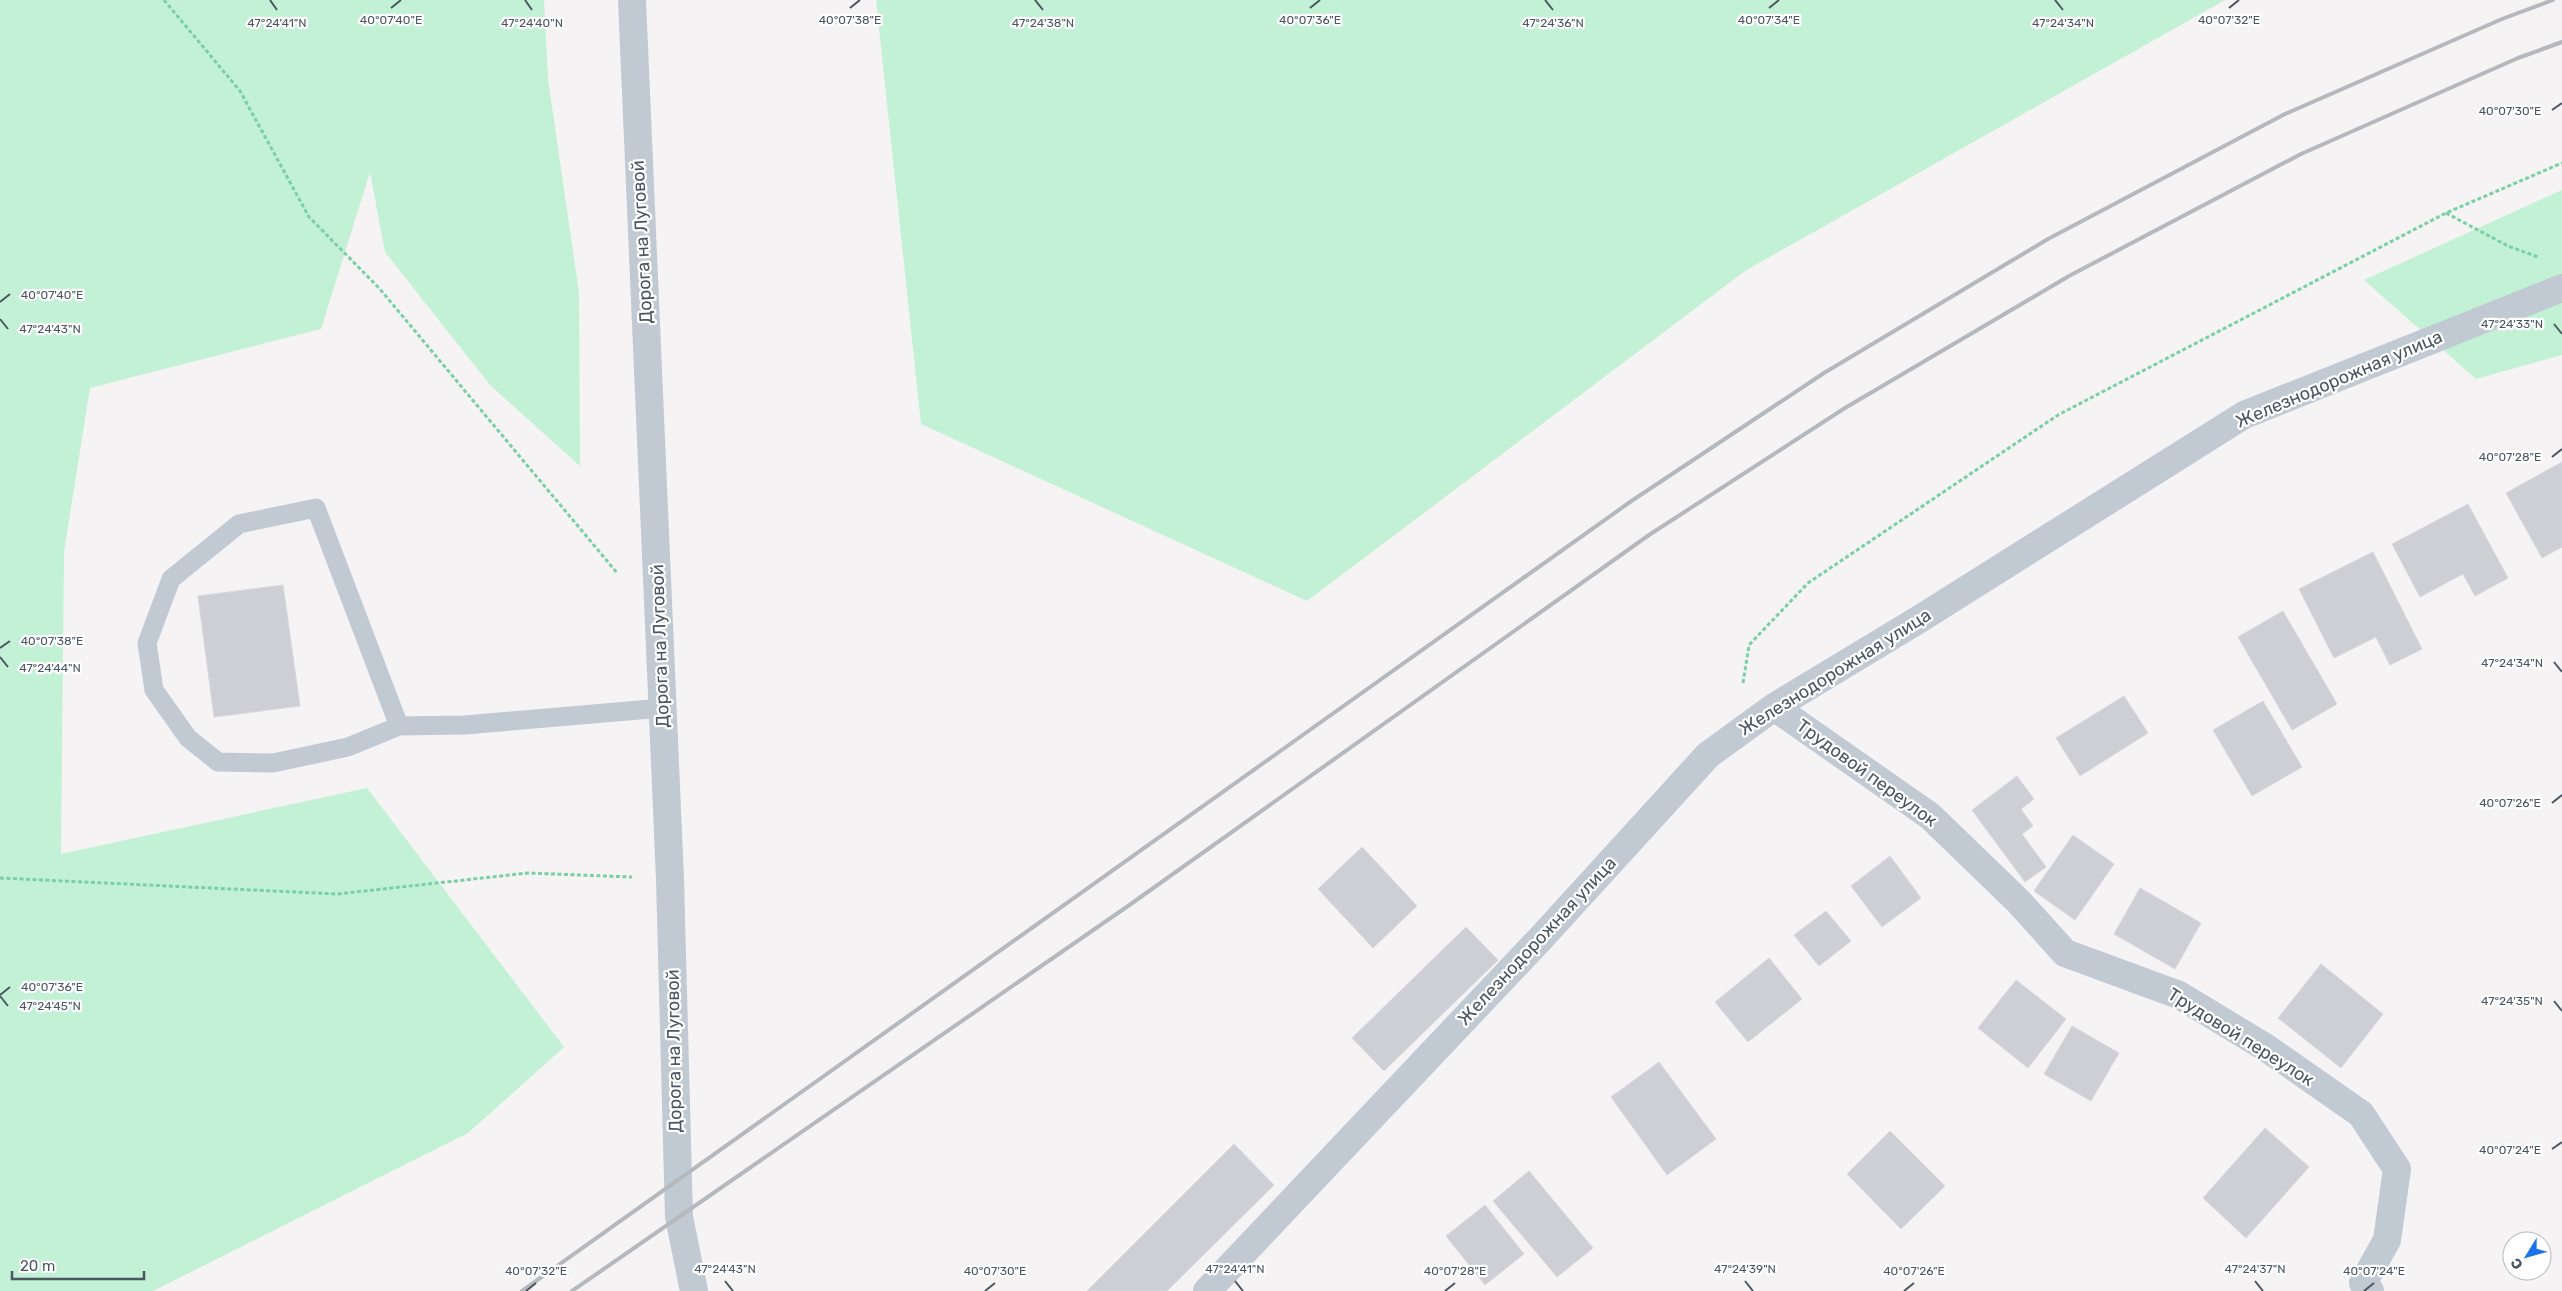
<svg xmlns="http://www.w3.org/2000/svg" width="2562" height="1291" viewBox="0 0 2562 1291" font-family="Rubik,sans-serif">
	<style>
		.green { fill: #c3f1d5 }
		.building { fill: #cdcfd5; stroke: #d7d9de }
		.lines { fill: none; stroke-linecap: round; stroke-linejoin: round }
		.path { stroke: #7ad0a6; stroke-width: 3; stroke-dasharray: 4 2.5; stroke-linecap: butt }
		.service { stroke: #c1cad2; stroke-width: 19 }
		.minor { stroke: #c1cad2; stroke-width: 28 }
		.tertiary { stroke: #c1cad2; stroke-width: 28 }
		.rail { stroke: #b5b8bd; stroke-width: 4 }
		.ticks { fill: none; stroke: #4a5661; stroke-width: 2 }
		.labels { text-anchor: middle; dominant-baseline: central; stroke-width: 4.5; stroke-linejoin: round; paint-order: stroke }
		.street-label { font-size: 18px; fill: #4a5661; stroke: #fff }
		.ticks-label { font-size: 12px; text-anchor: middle; fill: #4a5661; stroke: #fff; stroke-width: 4.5; stroke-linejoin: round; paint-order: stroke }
	</style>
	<rect width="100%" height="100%" fill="#f5f3f3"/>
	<path class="green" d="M0 0H544L548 79 579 293 580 466 490 385 385 252 370 172 321 329 90 388 64 552 61 854 367 788 564 1047 468 1133 153 1291H0Z
		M876 0H2225L1745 271 1307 601 921 424Z
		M2562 190V355L2476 379 2364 280Z"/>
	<path class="building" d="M2562 462V547L2542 558 2506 493Z
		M2468 504 2508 578 2475 596 2463 574 2420 597 2392 544Z
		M2373 552 2422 649 2390 665 2376 637 2334 658 2299 589Z
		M283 585 300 706 214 717 198 596Z
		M2283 611 2337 704 2292 730 2238 637Z
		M2124 696 2148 733 2080 776 2056 738Z
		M2263 701 2302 767 2252 796 2213 730Z
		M2017 776 2034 799 2021 809 2033 826 2022 834 2046 867 2025 882 1972 810Z
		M2073 835 2114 864 2075 920 2034 891Z
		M1362 847 1417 906 1373 948 1318 889Z
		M1890 856 1921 898 1882 927 1851 886Z
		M2140 888 2201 923 2175 969 2114 934Z
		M1826 911 1851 941 1819 966 1794 935Z
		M1466 927 1498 960 1384 1071 1352 1038Z
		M1769 958 1802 999 1748 1042 1715 1002Z
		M2321 964 2383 1014 2341 1068 2278 1018Z
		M2016 980 2066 1019 2028 1068 1978 1028Z
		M2072 1026 2119 1053 2091 1101 2044 1074Z
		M1659 1062 1716 1139 1667 1175 1611 1097Z
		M2265 1128 2309 1167 2246 1238 2203 1198Z
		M1890 1131 1945 1186 1901 1229 1847 1174Z
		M1234 1144 1274 1185 1167 1291H1087Z
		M1529 1171 1593 1248 1557 1277 1493 1201Z
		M1485 1205 1524 1254 1485 1285 1446 1236Z"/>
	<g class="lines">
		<path class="path" d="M164 0 240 91 309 217 379 288 618 574
			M2446 213 2508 246 2538 257
			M1743 683 1749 645 1808 583 2058 415 2446 213 2562 163
			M0 878 337 894 528 873 632 877"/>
		<path class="service" d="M399 726 348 747 273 763 218 762 188 738 154 690 147 643 171 579 239 524 316 508 399 726 465 725 663 708"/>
		<path class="minor" d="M1774 707 1930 816 2019 902 2065 953 2179 995 2265 1047 2361 1114 2397 1169 2387 1240 2363 1283 2370 1291
			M1207 1291 1542 937 1708 755 1774 707 1918 620 2244 415 2562 288"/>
		<path class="tertiary" d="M632 0 670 879 679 1217 694 1291"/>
		<path class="rail" d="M522 1291 1630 502 1824 373 2048 239 2285 114 2502 19 2553 0
			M572 1291 1128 906 1649 535 1845 408 2069 276 2301 154 2518 58 2562 42"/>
	</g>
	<path class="ticks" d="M270 0 277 10M525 0 532 10M1035 0 1043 10M1545 0 1553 10M2055 0 2063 10M391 8 401 0M850 8 860 0M1310 8 1320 0M1769 8 1779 0M2229 8 2239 0M2552 110 2562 103M0 302 10 294M0 319 8 329M2554 324 2562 334M2552 457 2562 449M0 648 10 641M0 657 8 667M2554 662 2562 672M2552 803 2562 795M0 995 10 987M0 996 8 1006M2554 1001 2562 1011M2552 1149 2562 1142M725 1281 733 1291M1235 1281 1243 1291M1745 1281 1753 1291M2255 1281 2263 1291M526 1291 536 1283M985 1291 995 1283M1445 1291 1455 1283M1904 1291 1914 1283M2364 1291 2374 1283"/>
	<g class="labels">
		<g class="street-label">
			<text transform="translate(642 242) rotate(-93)">Дорога на Луговой</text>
			<text transform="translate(2339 379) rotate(-23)">Железнодорожная улица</text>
			<text transform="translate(660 646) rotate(-92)">Дорога на Луговой</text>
			<text transform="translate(1835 672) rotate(-32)">Железнодорожная улица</text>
			<text transform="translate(1867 773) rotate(36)">Трудовой переулок</text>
			<text transform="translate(1537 941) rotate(-47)">Железнодорожная улица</text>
			<text transform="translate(2241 1037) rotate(32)">Трудовой переулок</text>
			<text transform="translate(674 1051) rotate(-91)">Дорога на Луговой</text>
		</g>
	</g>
	<g class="ticks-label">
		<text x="391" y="24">40°07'40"E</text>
		<text x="850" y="24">40°07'38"E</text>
		<text x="1310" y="24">40°07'36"E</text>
		<text x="1769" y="24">40°07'34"E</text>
		<text x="2229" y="24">40°07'32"E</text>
		<text x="277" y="27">47°24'41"N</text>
		<text x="532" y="27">47°24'40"N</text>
		<text x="1043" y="27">47°24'38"N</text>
		<text x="1553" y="27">47°24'36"N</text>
		<text x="2063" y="27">47°24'34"N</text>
		<text x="2510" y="115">40°07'30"E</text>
		<text x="52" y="299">40°07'40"E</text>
		<text x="2512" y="328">47°24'33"N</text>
		<text x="50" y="333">47°24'43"N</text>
		<text x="2510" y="461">40°07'28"E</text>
		<text x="52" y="645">40°07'38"E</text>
		<text x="2512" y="667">47°24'34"N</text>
		<text x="50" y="672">47°24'44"N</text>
		<text x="2510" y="807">40°07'26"E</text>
		<text x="52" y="991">40°07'36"E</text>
		<text x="2512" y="1005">47°24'35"N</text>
		<text x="50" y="1010">47°24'45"N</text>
		<text x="2510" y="1154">40°07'24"E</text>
		<text x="725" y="1273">47°24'43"N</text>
		<text x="1235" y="1273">47°24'41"N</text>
		<text x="1745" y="1273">47°24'39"N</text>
		<text x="2255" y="1273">47°24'37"N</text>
		<text x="536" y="1275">40°07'32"E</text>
		<text x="995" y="1275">40°07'30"E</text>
		<text x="1455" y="1275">40°07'28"E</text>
		<text x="1914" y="1275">40°07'26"E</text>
		<text x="2374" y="1275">40°07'24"E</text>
	</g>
	<g transform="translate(2527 1256) rotate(233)"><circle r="24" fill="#ffffff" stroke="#b7bbc0"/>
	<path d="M0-4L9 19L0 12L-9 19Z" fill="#1a73e8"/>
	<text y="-8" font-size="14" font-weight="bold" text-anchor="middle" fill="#4a5661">С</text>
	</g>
	<path d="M12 1271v8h132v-8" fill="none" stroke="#4a5661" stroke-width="2.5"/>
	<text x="20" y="1271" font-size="15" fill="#4a5661" stroke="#ffffff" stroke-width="4" paint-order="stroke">20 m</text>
</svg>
